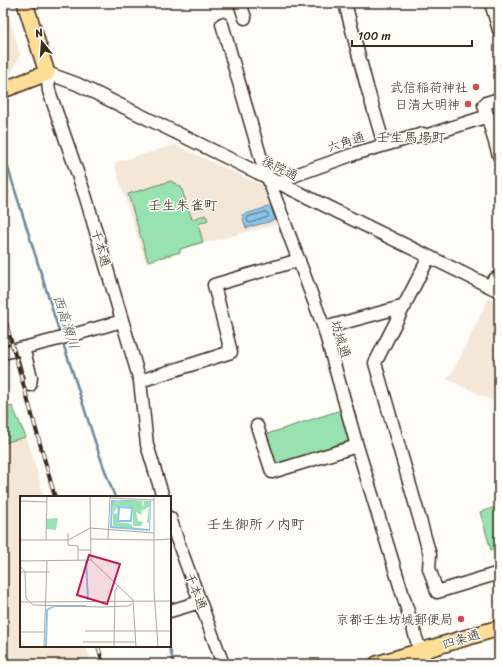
<svg xmlns="http://www.w3.org/2000/svg" width="502" height="667" viewBox="0 0 502 667" font-family="Sriracha,'Klee One',sans-serif">
	<style>
		.built { fill: #f4e7d8 }
		.green { fill: #98e1b0; stroke: #6a8667 }
		.water { fill: #8cc5eb; stroke: #6c8799 }
		.lines { fill: none; stroke-linecap: round; stroke-linejoin: round }
		.shore { stroke: #5b6870; stroke-width: 1 }
		.stream { stroke: #6c8799; stroke-width: 2.5 }
		.minor-casing { stroke: #3b2a1e; stroke-width: 15 }
		.major-casing { stroke: #3b2a1e; stroke-width: 18 }
		.minor { stroke: #fdfcf7; stroke-width: 12 }
		.major { stroke: #fedd96; stroke-width: 15 }
		.rail-casing { stroke: #3b2a1e; stroke-width: 4 }
		.rail { stroke: #fdfcf7; stroke-width: 2.5; stroke-dasharray: 8; stroke-linecap: butt }
		.poi-dot { fill: #d1495b; stroke: #fdfcf7; stroke-width: 1.5 }
		.labels { text-anchor: middle; dominant-baseline: central; stroke-width: 3; stroke-linejoin: round; paint-order: stroke }
		.poi-label { font-size: 13px; fill: #3b2a1e; stroke: #fdfcf7; text-anchor: end }
		.street-label { font-size: 13px; fill: #3b2a1e; stroke: #fdfcf7 }
		.neighbourhood-label { font-size: 14px; fill: #3b2a1e; stroke: #fdfcf7 }
		.water-label { font-size: 14px; font-style: italic; fill: #53585c; stroke: #fdfcf7 }
		.inset-river { fill: none; stroke: #8cc5eb; stroke-width: 2 }
		.inset-road { fill: none; stroke: #afa8a0; stroke-width: 1 }
		.view { fill: #c2185b; fill-opacity: 0.15; stroke: #c2185b; stroke-width: 2 }
		.inset-edge { fill: none; stroke: #3b2a1e; stroke-width: 2 }
	</style>
	<rect width="100%" height="100%" fill="#fdfcf7"/>
	<filter id="ink" filterUnits="userSpaceOnUse"><feTurbulence type="fractalNoise" baseFrequency=".025" numOctaves="2"/><feDisplacementMap in="SourceGraphic" scale="8" xChannelSelector="R" yChannelSelector="G"/><feConvolveMatrix kernelMatrix="1 2 1 2 8 2 1 2 1" color-interpolation-filters="sRGB"/></filter>
	<g filter="url(#ink)">
		<path class="built" d="M3 3H6V6L20 55 12 72 3 76Z
			M175 145 268 188 281 223 182 249V253L146 263 114 163Z
			M489 298 499 302V379L494 389 499 391V404L447 379 456 366Z
			M12 406 28 441 44 497H21V646H86L91 664H3V409Z"/>
		<path class="green" d="M171 181 181 187 192 219 206 215 208 220 198 224 203 242 180 249V252L148 261 128 194Z
			M12 406 26 437 3 443V409Z
			M344 409 353 440 349 444 276 468 264 435Z
			M499 506V548L491 550 480 512Z"/>
		<path class="water" d="M271 206 275 220 246 228 242 215Z"/>
		<g class="lines">
			<path class="shore" d="M266 212 268 213V217L250 223 248 222 247 219 248 217Z"/>
			<path class="stream" d="M3 152 60 334
				M62 341C81 393 94 446 115 497
				M169 646 174 664"/>
			<defs>
				<path id="minor" d="M240 3 245 18
					M345 3 367 87 384 145
					M491 3 499 30
					M222 24 262 162 324 328 357 446 417 641 426 664
					M499 99 486 103 484 105 499 156
					M280 183 290 177 354 154 423 134 425 136 488 116
					M429 257 375 363 430 555 429 568 437 592 499 573
					M489 286 495 279 499 277
					M324 328 405 306
					M23 348 31 377 30 385
					M3 353 55 340 122 321
					M140 381 231 352 214 285 299 260
					M257 426 272 472 357 446
					M163 497 147 445 140 381 86 198 49 91 47 73 77 84 499 291
					M170 518 177 539 223 664
					M170 611 200 602"/>
				<path id="major" d="M3 90 47 73 25 3
					M377 664 499 628"/>
			</defs>
			<use href="#minor" class="minor-casing"/>
			<use href="#major" class="major-casing"/>
			<use href="#minor" class="minor"/>
			<use href="#major" class="major"/>
			<defs>
				<path id="rail" d="M3 312 55 497
					M98 646 103 664"/>
			</defs>
			<use href="#rail" class="rail-casing"/>
			<use href="#rail" class="rail"/>
		</g>
	</g>
	<g class="poi-dot">
		<circle cx="476" cy="87" r="4"/>
		<circle cx="468" cy="104" r="4"/>
		<circle cx="461" cy="619" r="4"/>
	</g>
	<g class="labels">
		<g class="poi-label">
			<text x="468" y="87">武信稲荷神社</text>
			<text x="460" y="104">日清大明神</text>
			<text x="453" y="619">京都壬生坊城郵便局</text>
		</g>
		<g class="street-label">
			<text transform="translate(346 142) rotate(-18)">六角通</text>
			<text transform="translate(280 168) rotate(26)">後院通</text>
			<text transform="translate(101 248) rotate(74)">千本通</text>
			<text transform="translate(341 339) rotate(73)">坊城通</text>
			<text transform="translate(196 591) rotate(69)">千本通</text>
			<text transform="translate(461 639) rotate(-17)">四条通</text>
		</g>
		<g class="neighbourhood-label">
			<text x="411" y="137">壬生馬場町</text>
			<text x="183" y="205">壬生朱雀町</text>
			<text x="256" y="524">壬生御所ノ内町</text>
		</g>
		<g class="water-label">
			<text transform="translate(66 322) rotate(72)">西高瀬川</text>
		</g>
	</g>
	<g transform="translate(20 496)">
		<rect width="151" height="151" fill="#fdfcf7"/>
		<path d="M107 4 122 5 123 12 124 5 130 6 129 26 127 27 129 11 121 15 122 19 116 16 118 25 123 26 121 30H113V11L98 10V16L97 11 94 16V18L98 17 97 26 112 28V31L118 33 93 30V6ZM38 22 36 34 26 33V23Z" fill="#98e1b0"/>
		<path d="M91 4 131 5 130 35 90 32ZM107 4 130 6 129 33 92 30 93 6ZM98 10 113 11 112 26H97ZM100 12 111 13 110 24H99Z" fill="#8cc5eb" fill-rule="evenodd"/>
		<path class="inset-river" d="M66 65 68 104M34 110H66M26 151 27 114 34 110"/>
		<path class="inset-road" d="M134 0V94L138 151M90 2 134 4M0 5 27 6M70 32 134 37M48 37V49L58 50V65M70 43 133 44M88 43 90 0M0 44H48L70 32M26 44 27 0M133 44 151 43M58 54H71M71 64 113 104 116 151M0 65 71 64 70 0M0 70 5 76 6 102 13 109 83 111 108 110 112 108M0 76H30M0 106 151 105M65 135H151M0 136H25M63 146H116M24 151 27 65M94 151 95 95 98 89"/>
		<path class="view" d="M69 59 100 68 87 108 57 99Z"/>
		<rect width="151" height="151" class="inset-edge"/>
	</g>
	<rect width="502" height="667" fill="none" stroke="#fdfcf7" stroke-width="16"/>
	<rect x="8" y="8" width="486" height="651" fill="none" stroke="#3b2a1e" stroke-width="1.5" filter="url(#ink)"/>
	<g transform="translate(42 42) rotate(343)" stroke="#fdfcf7" stroke-width="3" paint-order="stroke">
	<path d="M0-3L7 15L0 10L-7 15Z" fill="#3b2a1e"/>
	<text y="-6" font-size="11" font-weight="bold" text-anchor="middle" fill="#3b2a1e">N</text>
	</g>
	<path d="M352 40v6h120v-6" fill="none" stroke="#3b2a1e" stroke-width="2"/>
	<text x="358" y="40" font-size="12" fill="#3b2a1e" stroke="#fdfcf7" stroke-width="3" paint-order="stroke">100 m</text>
</svg>
